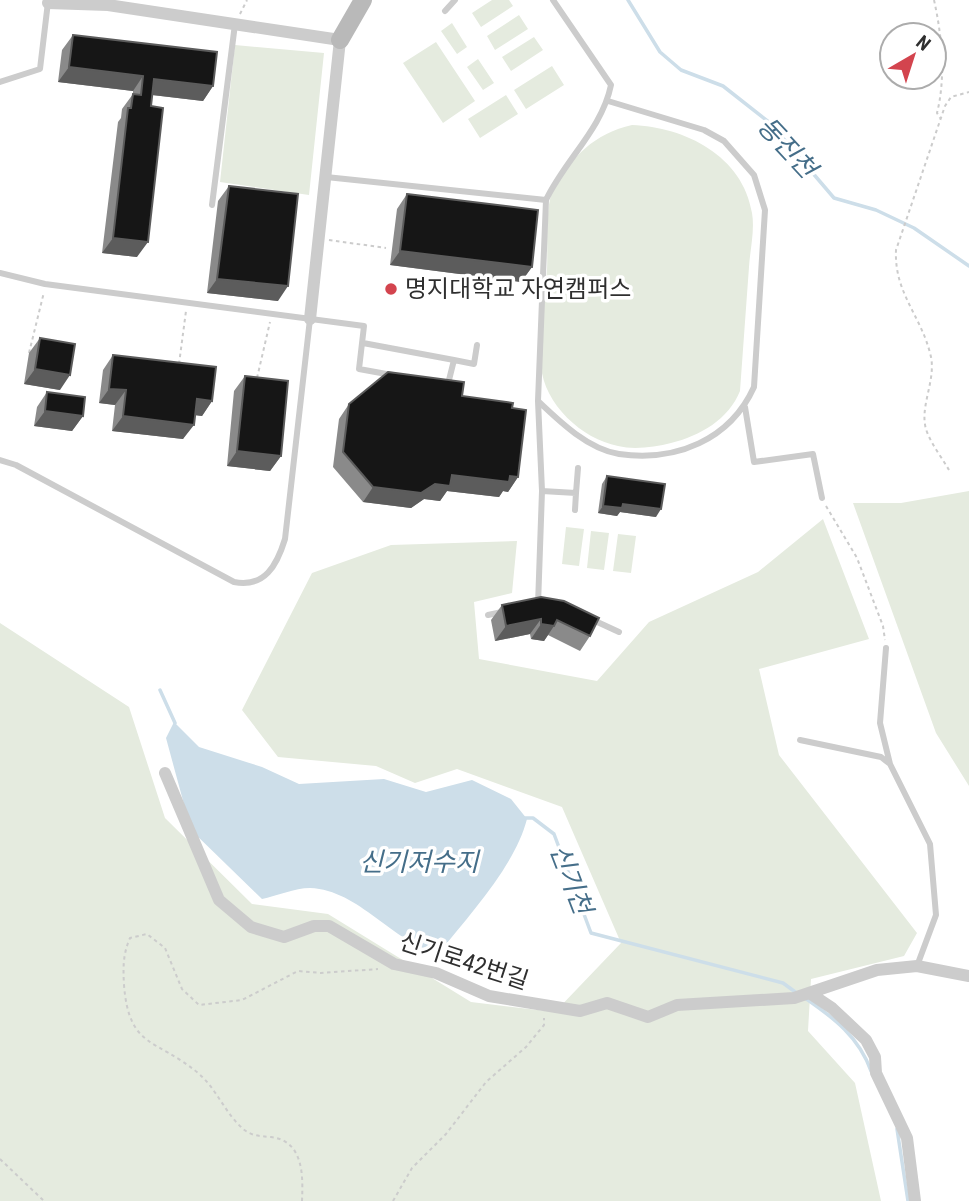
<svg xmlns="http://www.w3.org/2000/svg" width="969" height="1201" viewBox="0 0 969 1201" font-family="'Roboto Condensed','Noto Sans KR',sans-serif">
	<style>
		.green { fill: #e5ebdf }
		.water { fill: #cddee9 }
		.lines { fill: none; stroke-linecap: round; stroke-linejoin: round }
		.stream { stroke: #cddee9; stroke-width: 3.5 }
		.path { stroke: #ccc; stroke-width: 2; stroke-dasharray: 3.5 3.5; stroke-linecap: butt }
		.service { stroke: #ccc; stroke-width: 6 }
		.minor { stroke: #ccc; stroke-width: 12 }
		.secondary { stroke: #b9b9b9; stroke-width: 18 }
		.wall { fill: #8a8a8a }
		.shaded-wall { fill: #5c5c5c }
		.building { fill: #161616; stroke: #5c5c5c; stroke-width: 2 }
		.poi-dot { fill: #d3444e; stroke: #fff; stroke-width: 2.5 }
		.labels { text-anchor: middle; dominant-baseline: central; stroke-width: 7; stroke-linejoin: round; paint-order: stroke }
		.poi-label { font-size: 24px; fill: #2f2f2f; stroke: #fff; text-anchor: start }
		.street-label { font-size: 24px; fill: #2f2f2f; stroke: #fff }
		.water-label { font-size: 26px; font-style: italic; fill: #456e89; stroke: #fff }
	</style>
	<rect width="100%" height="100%" fill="#fff"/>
	<path class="green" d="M492 0H509L513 6 481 27 472 13Z
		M519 15 528 29 495 50 487 36Z
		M452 23 467 47 457 54 441 31Z
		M534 37 543 50 511 71 502 57Z
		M436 42 475 101 443 123 403 63Z
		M235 45 324 53 309 195 220 182Z
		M478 59 494 83 483 90 467 67Z
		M552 66 564 85 526 109 514 90Z
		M506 95 518 114 480 138 468 119Z
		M632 125C685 127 743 156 752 213 755 230 750 250 749 267 746 308 743 349 740 391 729 419 700 436 671 443 655 447 634 450 618 446 582 439 544 404 541 366 538 335 545 301 547 270 548 251 545 206 553 190 571 157 595 133 632 125Z
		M969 491V786L936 733 853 503H901Z
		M823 519 869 639 759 669 779 755 917 933 904 956 811 979 808 1031 855 1083 881 1201H0V623L129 707 165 818 252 904 328 914 471 1002 555 1012 621 943 562 807 457 769 415 783 376 766 278 757 242 710 312 573 391 545 517 541 512 593 474 602 479 659 597 681 649 622 758 572Z
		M566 527 584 529 579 566 562 564Z
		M591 531 609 533 604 570 587 568Z
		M618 534 636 536 631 573 613 571Z"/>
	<path class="water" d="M174 722 199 747 262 767 299 784 384 779 426 792 472 780 511 799 527 819C515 866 469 915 439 953 392 943 360 890 310 888 295 888 276 896 262 899L191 830 166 738Z"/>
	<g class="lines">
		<path class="stream" d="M628 0 660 52 681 70 723 86 770 123 834 198 876 210 914 228 969 266
			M160 690 175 723
			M523 818H533L554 834 591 933 783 983 798 994
			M805 998C834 1018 859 1037 871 1071
			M897 1129 908 1201"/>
		<path class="path" d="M934 0C942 36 946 77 937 113L940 118
			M240 14 247 0
			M329 240 386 248
			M29 353 44 292
			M179 364 186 311
			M257 378 270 322
			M949 470C942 458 932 445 927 432 918 409 936 382 931 357 922 316 894 294 896 250L945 106 951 97 969 92
			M826 506 857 558 883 626 885 640
			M0 1159 44 1201
			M302 1201C303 1176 304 1141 271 1137 259 1136 250 1136 241 1127 224 1111 216 1088 198 1073 156 1038 129 1049 124 985 123 967 123 954 130 938L147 934 165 948 182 989 199 1005 242 1000 298 971 321 973 378 969
			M393 1201 412 1168 446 1134 486 1082 526 1047 544 1025V1018"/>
		<path class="service" d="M553 0 611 85C602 129 565 160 546 200L538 401C560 422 588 449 619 454 676 462 730 440 754 387L765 210 754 175 724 141 704 130 608 101
			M445 11 455 0
			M0 82 40 69 48 2
			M326 177 546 200
			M212 205 235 24
			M0 273 45 284 364 326 359 369 392 375
			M363 343 454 360 448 384
			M454 360 474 364 477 345
			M538 401 542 491 538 605
			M745 407 754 462 813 454 822 498
			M0 460 16 465 234 582C265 588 277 565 285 539L310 319
			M542 491 576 493 578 468
			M575 510 576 493
			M488 615 502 612
			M593 620 619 632
			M886 648 880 723 890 764
			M800 740 881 757 890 764 930 844 936 915 917 966"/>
		<path class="minor" d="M48 3 108 5 340 40 310 319
			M165 773 219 900 251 927 284 937 314 926H329L394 964 436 973 489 996 580 1011 607 1003 648 1017 677 1005 794 998 877 970 917 966 969 976
			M811 994 832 1008 866 1040 875 1057 876 1073 907 1138 915 1201"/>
		<path class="secondary" d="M340 40 363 0"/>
	</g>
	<path class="wall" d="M73 35 213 86 203 101 152 95 137 257 102 253 118 122 121 118 122 109 133 94V91L58 82 62 50Z
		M229 186 278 301 207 293 218 201Z
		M407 194 532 267 521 282 390 265 397 209Z
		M40 338 60 390 24 384 29 353Z
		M113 355 212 401 202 416 195 415 183 439 112 431 115 405 99 403 103 370Z
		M245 376 281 456 270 471 227 466 234 391Z
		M47 392 83 416 72 431 34 426 37 407Z
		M462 396 512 408 518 477 508 492 503 491 499 497 447 491 440 501 424 499 411 508 363 502 333 467 339 419 349 404Z
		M607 476 656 517 620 512 617 516 598 513 602 484Z
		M541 597 590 636 580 651 548 635 544 641 531 639 530 634 495 641 491 620 502 605Z"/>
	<path class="shaded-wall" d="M69 67 143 76 133 91 58 82Z
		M154 79 213 86 203 101 144 94Z
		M113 238 148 242 137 257 102 253Z
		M400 251 532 267 521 282 390 265Z
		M217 279 288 286 278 301 207 293Z
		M35 369 70 375 60 390 24 384Z
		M109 389 126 390 115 405 99 403Z
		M197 399 212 401 202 416 186 414Z
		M45 411 83 416 72 431 34 426Z
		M123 416 194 425 183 439 112 431Z
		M237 451 281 456 270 471 227 466Z
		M452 475 518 477 508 492 503 491 499 497 447 491 440 501 424 499 411 508 363 502 373 487 435 484Z
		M623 504 661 509 656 517 620 512 617 516 598 513 603 506Z
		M541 619 530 634 495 641 506 626Z
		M541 624 554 626 544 641 531 639Z"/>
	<path class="building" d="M73 35 217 52 213 86 154 79 151 106 163 108 148 242 113 238 128 108H131L133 94 141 95 143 76 69 67Z
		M229 186 298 194 288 286 217 279Z
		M407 194 538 210 532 267 400 251Z
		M40 338 75 344 70 375 35 369Z
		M113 355 216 367 212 401 197 399 194 425 123 416 126 390 109 389Z
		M388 372 464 382 462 396 513 403 512 408 526 410 518 477 510 476 509 482 452 475 450 486 435 484 421 493 373 487 343 452 349 404Z
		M245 376 288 381 281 456 237 451Z
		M47 392 85 397 83 416 45 411Z
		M607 476 665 484 661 509 623 504 622 508 603 506Z
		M541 597 564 601 599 618 590 636 557 620 554 626 541 624V619L506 626 502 605Z"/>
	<circle class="poi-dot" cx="391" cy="289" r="7"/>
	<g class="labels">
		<g class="poi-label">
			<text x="405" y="289">명지대학교 자연캠퍼스</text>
		</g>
		<g class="street-label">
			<text transform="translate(464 961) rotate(18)">신기로42번길</text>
		</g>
		<g class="water-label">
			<text transform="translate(787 147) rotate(47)">동진천</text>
			<text x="419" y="862">신기저수지</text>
			<text transform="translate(571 879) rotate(69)">신기천</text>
		</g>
	</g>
	<g transform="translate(913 56) rotate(39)"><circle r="33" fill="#ffffff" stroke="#acacac" stroke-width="2"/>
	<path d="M0-5L12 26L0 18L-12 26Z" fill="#d3444e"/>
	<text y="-10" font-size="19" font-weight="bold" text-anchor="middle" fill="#2f2f2f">N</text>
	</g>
</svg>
